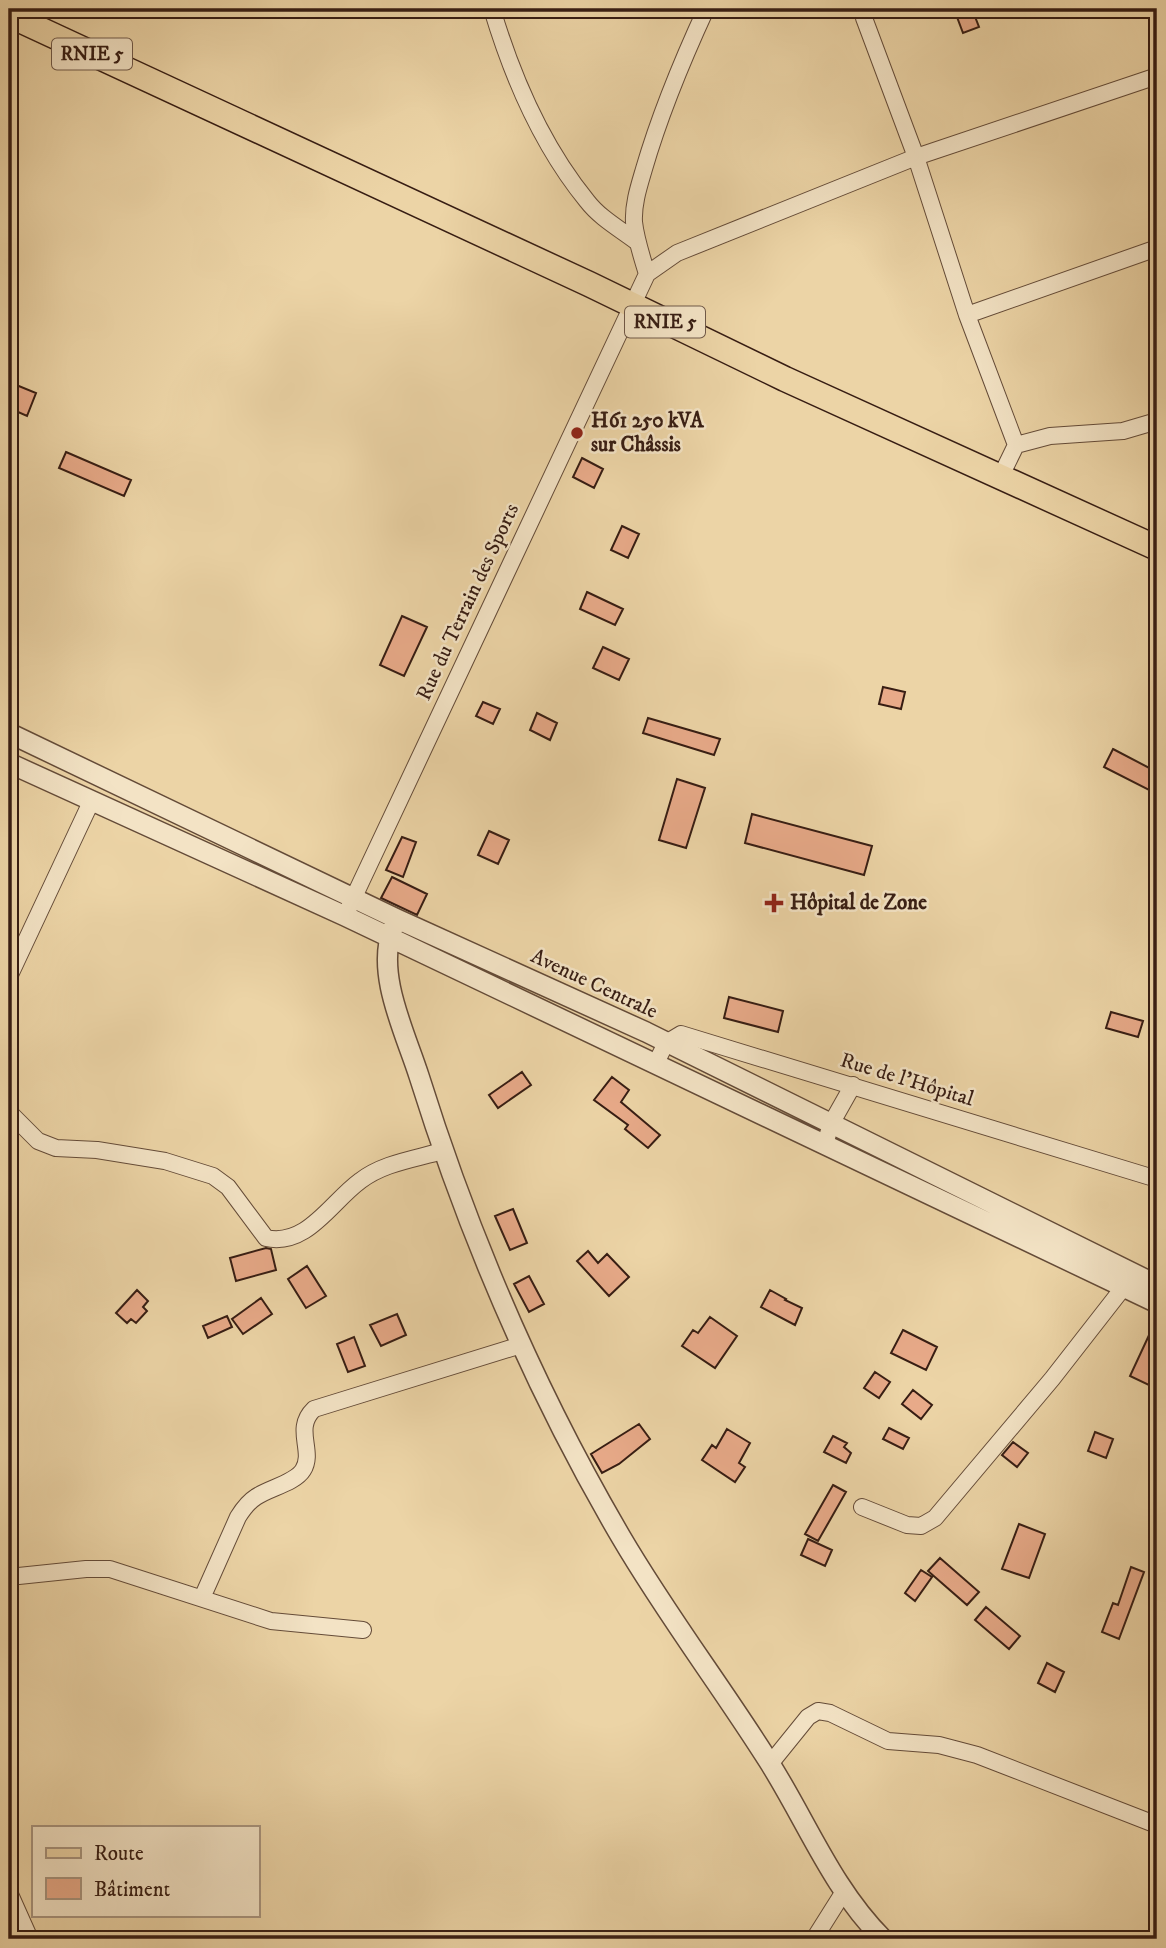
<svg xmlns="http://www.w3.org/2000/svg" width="1166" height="1948" viewBox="0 0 1166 1948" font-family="'IM FELL DW Pica',serif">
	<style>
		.building { fill: #e8aa89; stroke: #371d13; stroke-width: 2 }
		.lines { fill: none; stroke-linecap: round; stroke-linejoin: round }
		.minor-casing { stroke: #644b38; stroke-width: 18 }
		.tertiary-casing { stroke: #644b38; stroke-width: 22 }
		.primary-casing { stroke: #371d13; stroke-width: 27 }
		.minor { stroke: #f3e3c5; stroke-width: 16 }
		.tertiary { stroke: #f3e3c5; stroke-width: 19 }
		.primary { stroke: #ecd4a6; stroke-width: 24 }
		.poi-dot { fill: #8f2418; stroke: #f3e3c5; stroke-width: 2.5 }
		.labels { text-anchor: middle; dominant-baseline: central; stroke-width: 5; stroke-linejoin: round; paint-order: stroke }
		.shield { fill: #f3e3c5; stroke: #6f5848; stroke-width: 2 }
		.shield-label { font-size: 19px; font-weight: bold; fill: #371d13 }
		.poi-label { font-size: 21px; font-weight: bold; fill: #371d13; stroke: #f3e3c5; text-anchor: start }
		.street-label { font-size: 21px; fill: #371d13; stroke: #f3e3c5 }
	</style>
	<rect width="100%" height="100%" fill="#ecd4a6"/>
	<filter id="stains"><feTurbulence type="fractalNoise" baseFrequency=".00286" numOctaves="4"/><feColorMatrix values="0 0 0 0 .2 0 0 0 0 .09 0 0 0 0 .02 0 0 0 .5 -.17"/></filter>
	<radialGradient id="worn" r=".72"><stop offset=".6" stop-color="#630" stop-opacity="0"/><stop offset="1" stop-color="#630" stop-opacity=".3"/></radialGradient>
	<path class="building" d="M954 9H972L979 27 963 33Z
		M9 382 36 393 27 416 9 408Z
		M66 452 131 480 124 496 59 468Z
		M582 458 603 469 594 488 573 477Z
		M622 526 639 534 628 558 611 550Z
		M587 592 623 609 615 625 580 609Z
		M402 616 427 627 404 676 380 665Z
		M603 647 629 659 619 680 593 668Z
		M883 687 905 692 901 709 879 704Z
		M483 702 500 709 493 724 476 716Z
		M537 713 557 723 550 740 530 730Z
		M648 718 720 739 714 755 643 733Z
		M1113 749 1157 772 1149 790 1104 767Z
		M677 779 705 788 686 848 659 840Z
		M752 814 872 846 864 875 745 843Z
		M489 831 509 840 498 864 478 855Z
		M402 837 416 842 403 877 386 870Z
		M392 877 427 894 417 915 381 898Z
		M729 997 783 1011 778 1032 724 1018Z
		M1111 1012 1143 1021 1138 1037 1106 1028Z
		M522 1072 531 1085 498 1108 489 1095Z
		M612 1077 629 1090 621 1102 660 1135 648 1148 625 1129 628 1125 594 1100Z
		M513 1209 527 1243 510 1250 495 1216Z
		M266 1248 271 1249 276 1270 236 1281 230 1258Z
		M588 1251 598 1263 607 1254 629 1277 609 1296 577 1261Z
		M307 1266 326 1296 306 1308 288 1279Z
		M529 1276 544 1304 529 1312 514 1284Z
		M137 1290 148 1301 143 1307 147 1311 136 1323 131 1319 127 1323 116 1313Z
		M770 1290 786 1299 785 1300 802 1308 795 1325 761 1307Z
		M261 1298 272 1314 243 1334 232 1319Z
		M397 1314 406 1335 381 1346 370 1325Z
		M227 1316 232 1327 208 1338 203 1326Z
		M710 1317 737 1336 715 1368 682 1346 693 1330 698 1333Z
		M1157 1318V1378L1153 1387 1130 1376Z
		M903 1330 937 1347 926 1370 891 1353Z
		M354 1337 365 1366 348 1372 337 1344Z
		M875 1372 890 1382 879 1398 864 1388Z
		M913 1390 932 1405 921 1419 902 1404Z
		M639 1424 650 1439 619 1464 602 1473 591 1454Z
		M889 1428 909 1438 903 1449 883 1439Z
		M727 1429 750 1443 739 1463 745 1467 735 1482 702 1460 712 1445 716 1448Z
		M1095 1432 1113 1439 1106 1458 1088 1451Z
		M833 1436 847 1443 844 1447 851 1453 846 1463 824 1452Z
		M1013 1442 1028 1453 1017 1467 1002 1455Z
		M833 1485 846 1492 818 1541 805 1534Z
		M1019 1524 1045 1534 1029 1578 1002 1569Z
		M808 1539 832 1550 825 1566 801 1555Z
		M940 1558 979 1592 967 1605 928 1571Z
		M1131 1567 1144 1572 1119 1639 1102 1632 1113 1603 1118 1605Z
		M921 1570 932 1577 915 1601 905 1593Z
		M986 1607 1020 1636 1009 1649 975 1620Z
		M1047 1663 1064 1672 1055 1692 1038 1683Z"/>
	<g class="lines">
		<defs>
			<path id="minor" d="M492 9C512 76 542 146 587 201 600 218 620 229 637 242
				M864 9V18L916 157 967 315 1016 445
				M647 274C642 257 636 240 634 222 633 204 639 186 644 169 660 114 682 61 706 9
				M967 315 1157 248
				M1000 478 1016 445 1050 436 1123 431 1157 421
				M345 916 647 274 677 253 916 157 1157 76
				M9 977 91 802
				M656 1063 666 1043 681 1034 1157 1179
				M9 1112 38 1141 56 1148 97 1150 165 1161 213 1176 228 1187 266 1238C307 1247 331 1202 360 1181 383 1163 415 1159 442 1151
				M825 1144 831 1124 853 1085
				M862 1507 907 1525 921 1526 935 1518 1052 1379 1130 1279
				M9 1577 86 1569H110L271 1621 363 1630
				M202 1598 238 1517C243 1509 248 1502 256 1497 269 1488 295 1483 303 1470 315 1451 293 1429 314 1409L521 1345
				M770 1764 808 1717 818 1711 830 1713 888 1741 939 1745 977 1755 1157 1825
				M9 1892 30 1939
				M814 1939 843 1893"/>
			<path id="tertiary" d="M9 733 397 919 646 1032 1157 1285
				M9 763 345 916 1157 1303
				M393 928C375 973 405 1032 419 1076 469 1236 536 1392 621 1537 666 1614 721 1686 769 1762 807 1822 832 1888 883 1939"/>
			<path id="primary" d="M9 15 589 284 785 379 1157 548"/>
		</defs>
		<use href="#minor" class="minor-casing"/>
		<use href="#tertiary" class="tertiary-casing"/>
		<use href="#primary" class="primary-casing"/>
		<use href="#minor" class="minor"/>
		<use href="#tertiary" class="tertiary"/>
		<use href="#primary" class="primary"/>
	</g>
	<g class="poi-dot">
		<circle cx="577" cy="433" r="7"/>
		<path d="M770.5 892.5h7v7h7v7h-7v7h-7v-7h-7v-7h7z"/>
	</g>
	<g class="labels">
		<g class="shield">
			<rect x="52" y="38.5" width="80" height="31" rx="5"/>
			<rect x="625" y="306.5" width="80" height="31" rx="5"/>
		</g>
		<g class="shield-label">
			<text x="92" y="54">RNIE 5</text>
			<text x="665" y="322">RNIE 5</text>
		</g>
		<g class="poi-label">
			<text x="591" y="421">H61 250 kVA<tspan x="591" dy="24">sur Châssis</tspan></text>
			<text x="790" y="903">Hôpital de Zone</text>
		</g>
		<g class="street-label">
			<text transform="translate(468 602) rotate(-65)">Rue du Terrain des Sports</text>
			<text transform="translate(594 984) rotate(25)">Avenue Centrale</text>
			<text transform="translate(907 1080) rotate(17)">Rue de l'Hôpital</text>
		</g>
	</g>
	<rect width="1166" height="1948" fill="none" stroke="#ecd4a6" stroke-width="35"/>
	<rect x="10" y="10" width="1145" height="1927" fill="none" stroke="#371d13" stroke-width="3.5"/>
	<rect x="18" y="18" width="1131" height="1913" fill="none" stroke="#371d13" stroke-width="2"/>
	<rect x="32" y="1826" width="228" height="91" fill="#f3e3c5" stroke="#a8947e" stroke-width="2"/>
	<rect x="46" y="1848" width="35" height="10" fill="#ecd4a6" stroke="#a8947e" stroke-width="2"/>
	<text x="94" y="1860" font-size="21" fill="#371d13">Route</text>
	<rect x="46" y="1878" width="35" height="21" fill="#e8aa89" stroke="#a8947e" stroke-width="2"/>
	<text x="94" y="1896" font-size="21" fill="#371d13">Bâtiment</text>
	<rect width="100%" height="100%" filter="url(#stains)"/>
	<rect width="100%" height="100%" fill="url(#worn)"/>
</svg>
